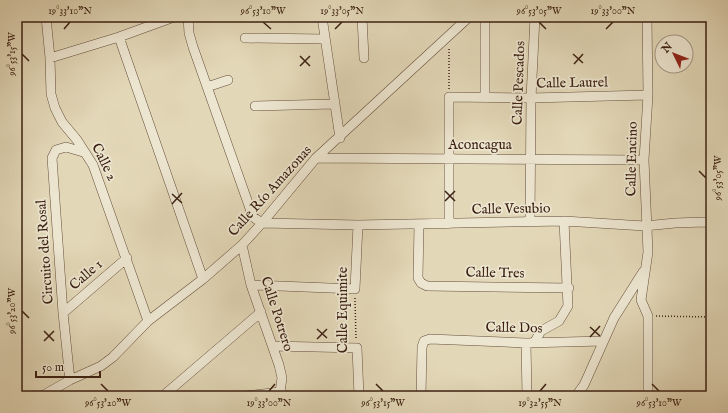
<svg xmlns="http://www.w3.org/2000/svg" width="728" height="413" viewBox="0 0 728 413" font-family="'IM FELL English',serif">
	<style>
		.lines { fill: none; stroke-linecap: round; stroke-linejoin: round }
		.minor-casing { stroke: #664e3b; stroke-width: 10 }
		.path { stroke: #3c2112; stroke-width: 1.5; stroke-dasharray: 1 2; stroke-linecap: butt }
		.minor { stroke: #ece5d0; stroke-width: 9 }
		.ticks { fill: none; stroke: #3c2112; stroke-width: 1.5 }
		.labels { text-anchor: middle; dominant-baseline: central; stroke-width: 3.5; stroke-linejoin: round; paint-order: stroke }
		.street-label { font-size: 14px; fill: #3c2112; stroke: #ece5d0 }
		.neatline { fill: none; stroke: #3c2112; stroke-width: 1.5 }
		.ticks-label { font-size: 10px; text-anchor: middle; fill: #3c2112 }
	</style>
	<rect width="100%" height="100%" fill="#e2d7b7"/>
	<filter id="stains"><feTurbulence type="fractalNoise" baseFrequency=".005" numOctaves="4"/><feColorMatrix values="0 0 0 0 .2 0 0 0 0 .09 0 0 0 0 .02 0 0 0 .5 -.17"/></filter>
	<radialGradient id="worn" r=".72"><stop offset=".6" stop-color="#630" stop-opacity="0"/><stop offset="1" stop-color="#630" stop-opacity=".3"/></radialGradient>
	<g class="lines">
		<defs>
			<path id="minor" d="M46 17 50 58 51 94 55 108 62 122 77 140 93 165 148 321
				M188 17 189 33 193 47 253 217 262 223 358 225 564 221 645 226 675 223 705 222 711 224
				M322 17 340 138
				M362 17 364 58
				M485 17V98
				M647 17 648 95 644 160 648 252 641 300 648 316V396
				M119 37 203 279
				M245 38 324 39
				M50 58 119 37 174 17
				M207 87 228 80
				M255 106 333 104
				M316 158 644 160
				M530 222 531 98 535 17
				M419 224 418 278 421 283 427 286 569 288
				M449 224V97L531 98 648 95
				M242 245 251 285 279 365 282 378 280 392
				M251 285 355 289 358 225
				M63 313 127 258
				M526 343 527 396
				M534 343 541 331 559 321 568 306 564 221
				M273 346 357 348 359 396
				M70 380 63 313 52 158 56 150 66 147 83 152
				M42 396 70 380 101 366 113 357 148 321 203 279 242 245 262 223 316 158 469 17
				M163 396 261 312
				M245 396 280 392 288 396
				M421 396 422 347 424 341 430 339 526 343 603 341
				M576 396 584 385 614 318 643 272"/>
		</defs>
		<use href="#minor" class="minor-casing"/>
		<path class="path" d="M449 89V47
			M355 298 356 340
			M656 316 711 317"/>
		<use href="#minor" class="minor"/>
	</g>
	<path class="ticks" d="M263 22 271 29M539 22 546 29M64 29 70 22M335 29 342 22M606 29 613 22M22 54 29 61M573 54 583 63M300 56 310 66M574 64 583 54M300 66 310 56M699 171 706 178M445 191 455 201M172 194 182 203M445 201 455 191M172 204 182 193M22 311 29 318M590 327 600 336M317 329 327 338M44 331 54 341M590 337 600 326M317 339 327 329M44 341 54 331M101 384 108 391M376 384 383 391M652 384 659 391M269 391 275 384M540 391 546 384"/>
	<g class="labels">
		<g class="street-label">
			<text transform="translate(519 83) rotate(-88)">Calle Pescados</text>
			<text transform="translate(572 83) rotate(-1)">Calle Laurel</text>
			<text x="480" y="145">Aconcagua</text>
			<text transform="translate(632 159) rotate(-89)">Calle Encino</text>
			<text transform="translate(104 162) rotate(64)">Calle 2</text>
			<text transform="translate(270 191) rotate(-48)">Calle Río Amazonas</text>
			<text transform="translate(511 209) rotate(-1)">Calle Vesubio</text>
			<text transform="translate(45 252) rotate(-94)">Circuito del Rosal</text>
			<text transform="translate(495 273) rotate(1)">Calle Tres</text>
			<text transform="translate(86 275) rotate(-41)">Calle 1</text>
			<text transform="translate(343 310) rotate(-90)">Calle Equimite</text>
			<text transform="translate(277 314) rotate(72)">Calle Potrero</text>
			<text transform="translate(514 328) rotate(1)">Calle Dos</text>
		</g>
	</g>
	<rect width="728" height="413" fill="none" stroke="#e2d7b7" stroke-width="44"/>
	<g transform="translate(674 54) rotate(313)"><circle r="19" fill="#ece5d0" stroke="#a69784"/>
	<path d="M0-3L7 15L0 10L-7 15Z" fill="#8f2418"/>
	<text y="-6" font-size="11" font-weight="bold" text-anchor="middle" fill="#3c2112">N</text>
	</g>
	<path d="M36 371v6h64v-6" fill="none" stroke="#3c2112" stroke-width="2"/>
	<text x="42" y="371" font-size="12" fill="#3c2112" stroke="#ece5d0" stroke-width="3" paint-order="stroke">50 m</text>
	<rect x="22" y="22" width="684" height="369" class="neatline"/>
	<g class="ticks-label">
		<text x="70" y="14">19°33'10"N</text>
		<text x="263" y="14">96°53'10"W</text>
		<text x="342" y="14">19°33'05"N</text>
		<text x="539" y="14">96°53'05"W</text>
		<text x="613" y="14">19°33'00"N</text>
		<text transform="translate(11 54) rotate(-90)" y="4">96°53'15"W</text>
		<text transform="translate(717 178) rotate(-90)" y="4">96°53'05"W</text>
		<text transform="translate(11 311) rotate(-90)" y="4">96°53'20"W</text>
		<text x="108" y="406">96°53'20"W</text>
		<text x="269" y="406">19°33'00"N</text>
		<text x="383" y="406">96°53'15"W</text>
		<text x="540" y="406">19°32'55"N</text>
		<text x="659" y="406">96°53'10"W</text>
	</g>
	<rect width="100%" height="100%" filter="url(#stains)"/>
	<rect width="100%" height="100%" fill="url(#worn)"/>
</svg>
